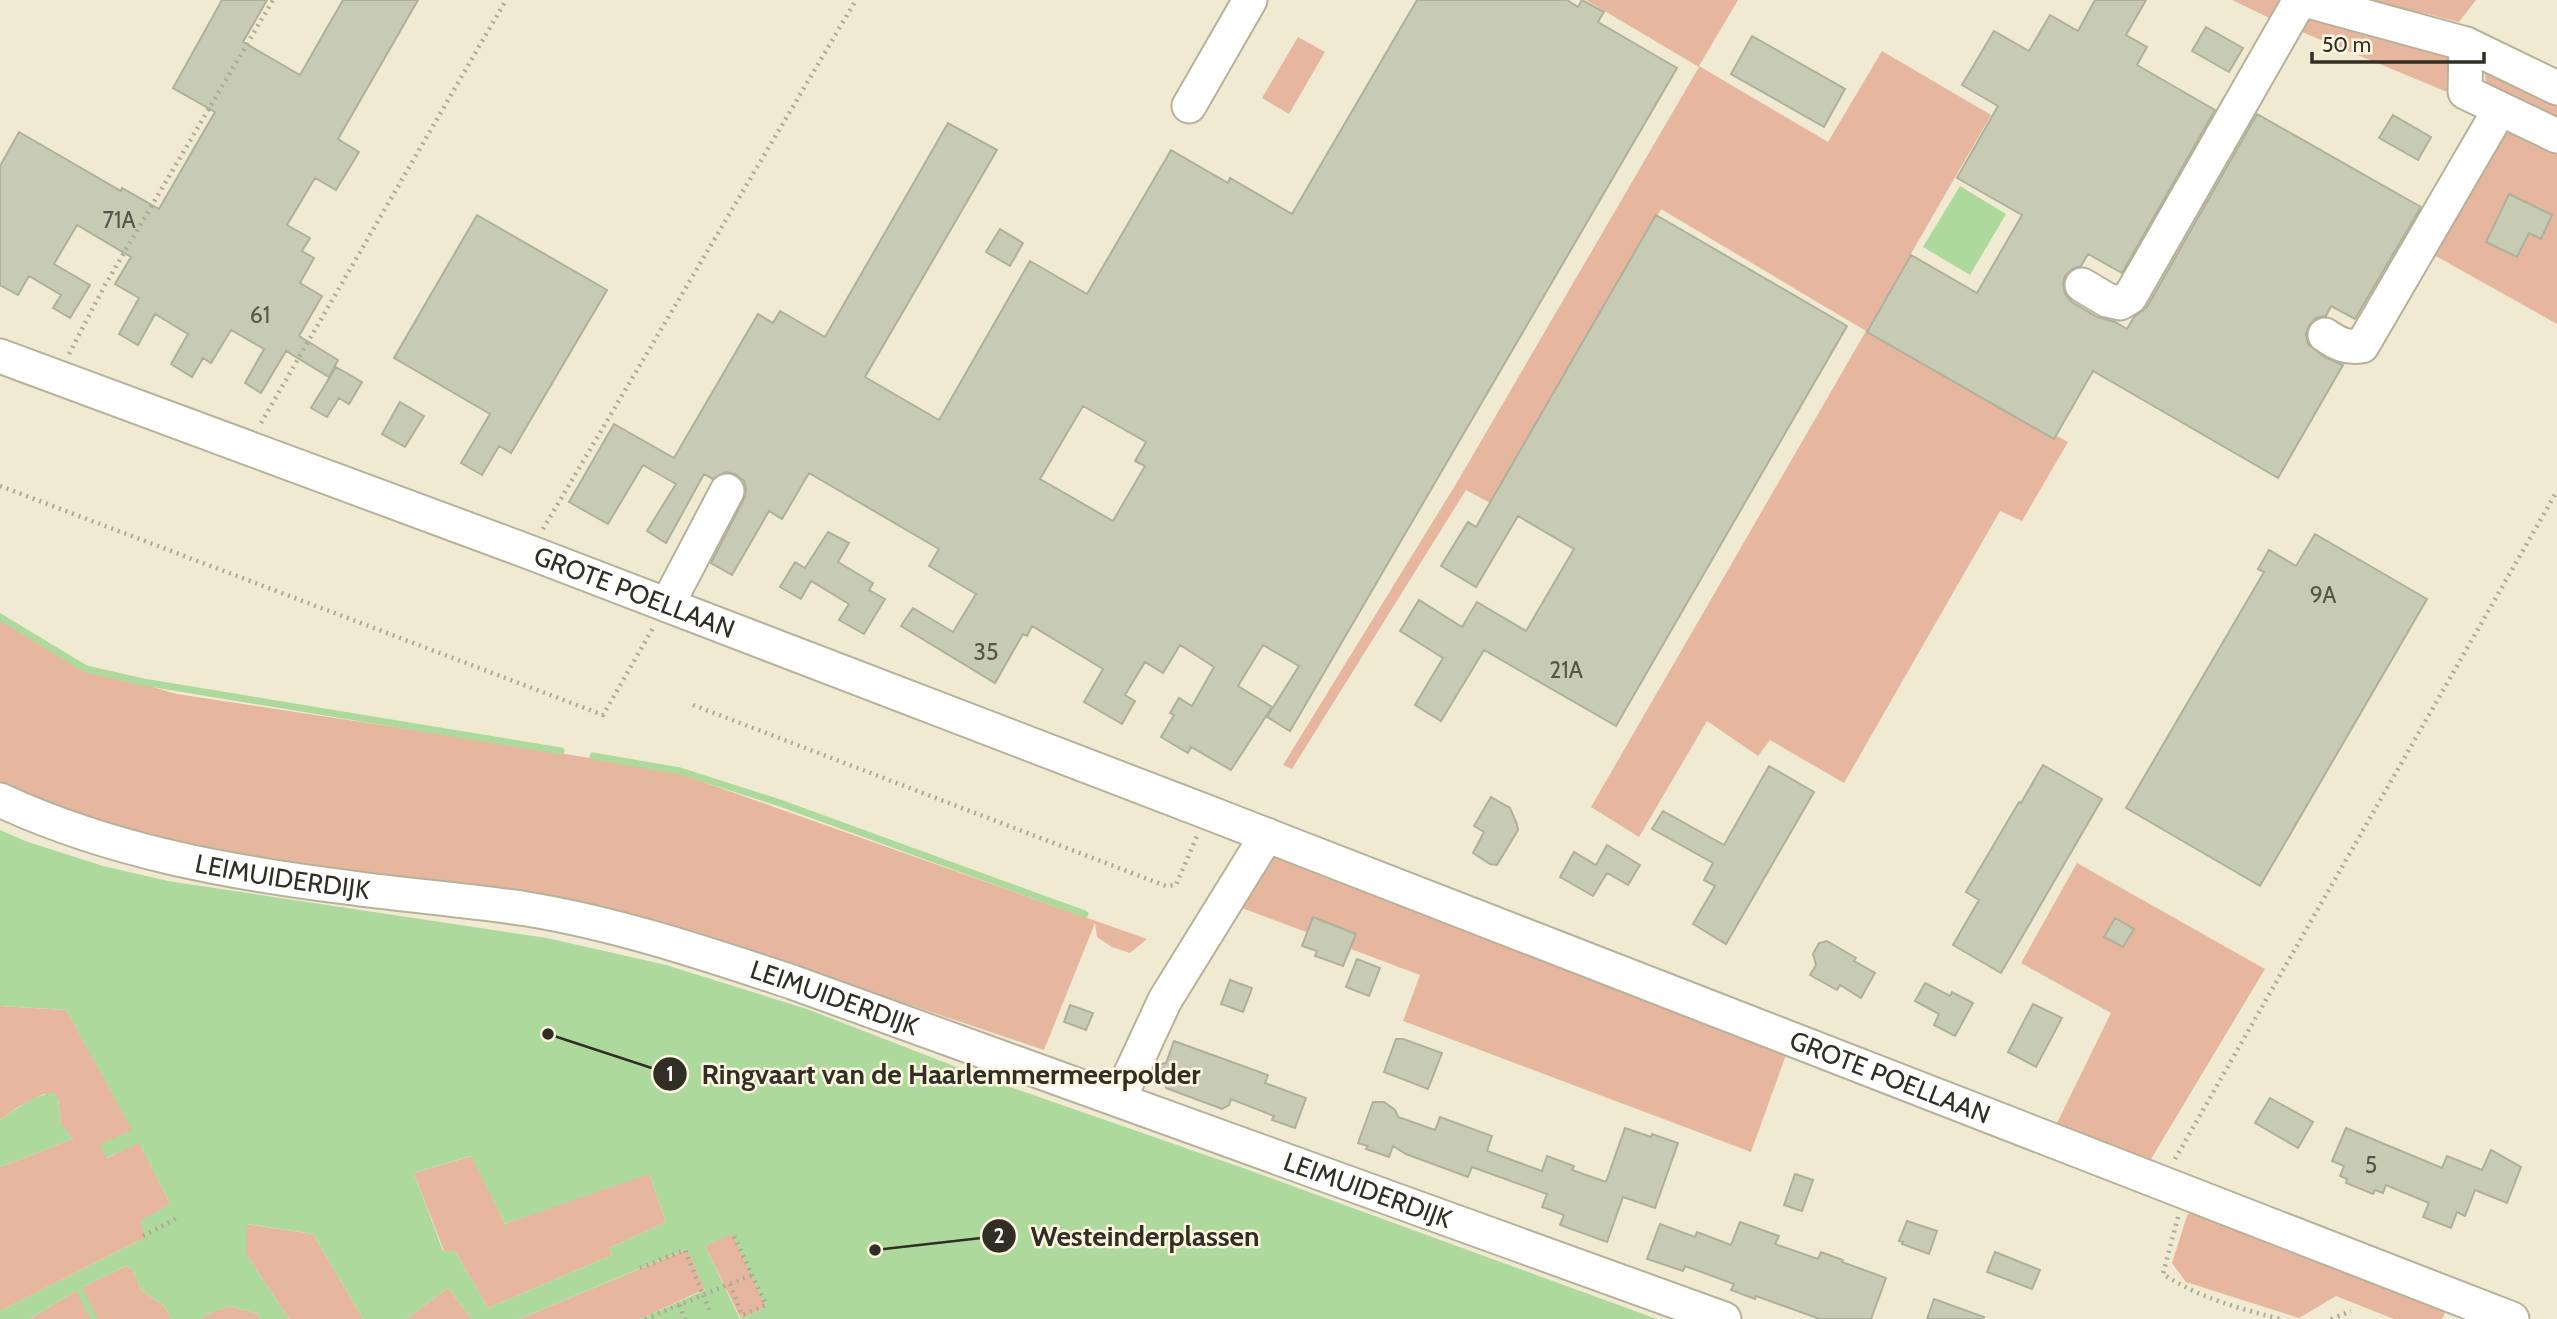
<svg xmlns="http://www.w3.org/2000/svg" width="2557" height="1319" viewBox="0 0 2557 1319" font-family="Cabin,sans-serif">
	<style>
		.green { fill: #e6b69e }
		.water { fill: #adda9c; fill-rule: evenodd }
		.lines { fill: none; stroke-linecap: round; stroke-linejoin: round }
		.stream { stroke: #adda9c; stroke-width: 7 }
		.building { fill: #c7cbb3; stroke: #aeb19a; stroke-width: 2; fill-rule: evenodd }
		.minor-casing { stroke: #b8b19a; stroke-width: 37 }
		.path { stroke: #afaa96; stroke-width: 4.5; stroke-dasharray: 2 5; stroke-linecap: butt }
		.minor { stroke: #fff; stroke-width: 33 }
		.labels { text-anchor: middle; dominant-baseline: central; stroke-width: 5; stroke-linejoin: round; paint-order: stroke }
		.number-label { font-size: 23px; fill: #565648 }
		.street-label { font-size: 26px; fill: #312f25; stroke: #fff7df }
		.leader { fill: none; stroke: #312f25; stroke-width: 2.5 }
		.callout-dot { fill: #312f25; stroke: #fff7df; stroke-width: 2.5 }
		.mark-label { font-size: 21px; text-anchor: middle; font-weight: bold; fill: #fff }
		.callout-label { font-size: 28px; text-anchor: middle; font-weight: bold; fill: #312f25; stroke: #fff7df; stroke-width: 5; stroke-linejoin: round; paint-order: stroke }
	</style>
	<rect width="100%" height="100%" fill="#f1ead2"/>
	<path class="green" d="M1586 0H1738L1699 66 1828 142 1882 51 1991 115 1867 330 2068 442 2022 521 2000 511 1844 783 1770 740 1758 756 1707 721 1639 837 1591 807 1866 331 1661 209 1492 504 1466 490 1292 769 1283 765 1456 484 1699 67Z
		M2232 0H2279L2291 6 2446 52 2452 65 2457 96 2280 23Z
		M2334 0H2476L2459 22 2423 13 2365 10Z
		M1298 37 1325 52 1289 114 1262 98Z
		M2488 65 2557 98V120L2486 85 2485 75Z
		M2512 123 2557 145V324L2434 255Z
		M0 620 50 650 110 675 177 694 501 743 678 773 1147 939 1130 953 1112 947 1097 937 1095 923 1044 1050 815 973 335 870 169 842 0 793Z
		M1273 853 1407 903 1540 959 1787 1052 1751 1152 1403 1021 1420 975 1242 908Z
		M2077 863 2265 969 2151 1159 2055 1127 2111 1013 2021 963Z
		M0 1006 66 1010 133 1130 101 1145 107 1158 139 1142 170 1204 146 1233V1237L0 1311V1167L73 1139 61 1125 58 1098 44 1094 18 1107 0 1120Z
		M472 1156 505 1224 640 1174H649L666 1222 609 1248 612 1255 488 1308 455 1251H444L414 1173Z
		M2195 1207 2448 1306 2442 1319H2394L2336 1296 2299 1318 2186 1282 2172 1263 2187 1216Z
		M246 1224 313 1234 363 1319H289L246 1254Z
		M732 1233 766 1307 741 1319 705 1246Z
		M688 1249 705 1289 640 1319H519Z
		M126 1266 132 1269 141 1290 164 1306 171 1319H30L77 1290Z
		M448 1288 472 1319H406Z
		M230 1306 258 1314 260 1319H202L203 1316Z"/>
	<path class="water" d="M1960 186 2006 214 1970 275 1923 247Z
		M0 830 25 841 103 866 168 881 547 938 666 965 807 1009 990 1080 1243 1168 1657 1319H741L766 1307 732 1234 705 1246 740 1319H640L705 1290 687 1249 519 1319H472L448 1288 406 1319H363L313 1234 247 1224 246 1254 289 1319H260L258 1314 230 1306 204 1316 202 1319H171L164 1306 141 1290 132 1269 126 1266 77 1290 30 1319H0V1311L146 1237 140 1221 170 1204 139 1143 106 1158 100 1145 132 1130 66 1010 0 1006ZM471 1156 505 1224 649 1174 666 1222 609 1248 612 1255 488 1308 455 1251H443L414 1173Z
		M55 1093 58 1098 61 1124 73 1139 0 1167V1120C16 1109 35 1094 55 1093Z"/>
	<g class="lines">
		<path class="stream" d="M0 617 86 669 143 682 561 751
			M593 756 680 771 780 803 1085 914
			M76 1282 94 1319"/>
	</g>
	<path class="building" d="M222 0H267L243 42 300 75 343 0H418L338 139 359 152 336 190 315 178 287 225 310 238 302 251 314 258 300 283 322 296 299 336 338 360 329 377 286 351 261 393 245 383 264 349 231 330 211 363 203 358 192 377 171 364 188 334 155 314 138 345 119 334 139 298 115 284 131 257 77 225 54 264 90 285 70 318 53 308 61 295 29 276 18 295 0 285V166L19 132 121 191 122 188 159 209 215 112 173 88Z
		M1417 0H1567L1578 7 1582 0 1604 12 1598 22 1677 68 1290 731 1267 717 1299 666 1263 645 1238 686 1272 707 1231 770 1191 747 1188 753 1161 737 1174 715 1170 713 1179 698 1192 706 1214 667 1180 645 1163 673 1145 662 1125 695 1135 701 1122 724 1084 702 1103 669 1032 626 1027 636 1023 634 995 683 901 626 913 608 953 632 976 594 929 566 939 549 809 473 782 519 769 511 732 575 711 563 745 497 746 490 744 481 735 474 726 472 713 479 704 474 666 543 647 531 676 484 643 465 608 524 569 502 614 424 674 458 758 314 773 323 780 311 825 337 948 123 997 150 865 377 939 420 1030 261 1087 294 1171 150 1228 183 1230 178 1292 214ZM1083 406 1146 442 1135 461 1145 466 1113 521 1040 479Z
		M2095 0H2146L2126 35 2147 47 2137 65 2215 110 2122 273 2088 254 2081 266 2072 269 2065 276 2063 284 2065 294 2072 302 2097 317 2115 322 2127 329 2134 317 2147 307 2257 114 2421 207 2355 319 2331 306 2326 316 2316 318 2309 325 2306 334 2308 344 2324 357 2343 365 2278 478 2093 371 2054 439 1867 332 1911 255 1977 293 2022 215 1957 178 1998 106 1962 85 1994 31 2029 51 2050 15 2078 31Z
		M2206 27 2243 48 2229 72 2192 51Z
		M1752 36 1845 89 1824 127 1731 74Z
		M2393 115 2431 137 2418 160 2379 138Z
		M2509 194 2552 215 2541 239 2529 233 2517 257 2486 242Z
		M477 215 607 290 511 453 499 446 482 475 461 463 490 414 394 358Z
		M1656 215 1847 326 1616 726 1484 650 1441 721 1415 705 1443 658 1400 631 1419 600 1462 627 1477 602 1526 631 1574 549 1518 516 1476 587 1441 566 1468 522 1476 527Z
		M1000 229 1023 243 1010 266 986 252Z
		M336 367 362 382 349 404 339 398 327 417 311 408Z
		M400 402 424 416 405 447 382 434Z
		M828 532 849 543 838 562 873 583 869 590 885 599 864 634 839 620 849 604 811 581 801 599 780 587 795 562 805 568Z
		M2315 534 2427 599 2260 886 2126 808 2264 572 2258 569 2269 550 2296 566Z
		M2043 765 2102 799 2001 973 1953 945 1979 900 1966 892 2019 802 2021 803Z
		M1769 766 1814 792 1726 944 1693 924 1715 886 1704 880 1713 863 1652 829 1663 811 1724 845Z
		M1491 797 1510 808 1517 824 1518 830 1497 865 1490 864 1473 853 1484 832 1474 826Z
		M1607 845 1640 865 1628 885 1607 873 1593 896 1560 877 1574 852 1596 865Z
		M1313 917 1356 934 1343 966 1315 956 1317 951 1302 946Z
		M2115 918 2134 929 2123 947 2104 937Z
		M1827 941 1856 958 1854 961 1875 973 1861 998 1840 985 1837 990 1810 975 1816 965 1813 954 1819 943Z
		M1357 959 1380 968 1369 996 1346 987Z
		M1230 980 1252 988 1243 1012 1221 1004Z
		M1925 983 1950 996 1952 992 1973 1003 1955 1036 1934 1025 1939 1014 1915 1001Z
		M2033 1004 2062 1018 2036 1067 2008 1052Z
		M1070 1005 1093 1013 1086 1030 1064 1022Z
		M1396 1039H1403L1442 1053 1428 1089 1384 1072Z
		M1174 1041 1268 1075 1265 1083 1306 1098 1295 1128 1272 1120 1274 1116 1231 1099 1229 1105 1222 1109 1166 1088V1085L1158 1082 1153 1071 1156 1065 1166 1063Z
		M2270 1098 2313 1122 2298 1148 2255 1123Z
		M1373 1102H1384L1395 1110 1398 1117 1435 1130 1440 1117 1492 1136 1487 1151 1542 1171 1547 1156 1574 1166 1572 1170 1606 1182 1625 1128 1651 1137 1652 1134 1678 1143 1655 1208 1623 1197 1607 1242 1560 1225 1564 1215 1542 1207 1547 1194 1472 1167 1468 1177 1406 1154 1393 1146 1389 1157 1366 1149 1368 1146 1358 1143Z
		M2346 1128 2442 1168 2447 1156 2482 1170 2491 1150 2521 1167 2507 1203 2475 1190 2465 1216 2457 1212 2451 1228 2423 1217 2429 1203 2386 1185 2383 1193 2375 1190 2373 1194 2346 1183 2347 1179 2340 1176 2344 1166 2332 1161Z
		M1795 1174 1813 1180 1802 1211 1784 1205Z
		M1907 1221 1937 1231 1929 1254 1902 1244 1903 1242 1899 1241Z
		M1740 1222 1779 1236 1775 1244 1818 1259 1821 1252 1843 1260 1842 1262 1886 1278 1871 1319H1820L1756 1296 1755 1299 1731 1290 1734 1284 1685 1266 1683 1271 1647 1259 1660 1224 1695 1237 1697 1232 1731 1245Z
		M1995 1252 2040 1270 2032 1289 1987 1272Z
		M1934 1299 1984 1317 1983 1319H1927Z"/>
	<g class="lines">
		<defs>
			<g id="minor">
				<path d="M2305 0 2466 44 2557 88"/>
				<path d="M2466 44 2465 92 2557 136"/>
				<path d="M1189 106 1250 0"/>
				<path d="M2082 285 2107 300 2120 303 2130 297 2300 0"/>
				<path d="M2325 335C2338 344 2346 348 2362 346L2500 109"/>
				<path id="s1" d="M0 356 529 552 1207 812 2512 1319"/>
				<path d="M667 605 727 491"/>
				<path id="s2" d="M0 800C112 852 232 873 353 888 411 896 469 900 527 909 618 924 704 953 792 982L1724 1319"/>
				<path d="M1119 1099 1165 1000 1267 835"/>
			</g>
		</defs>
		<use href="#minor" class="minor-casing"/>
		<path class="path" d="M69 354 105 285 273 0
			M261 423 506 0
			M0 486 603 715 653 628
			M543 529 856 0
			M693 705 1166 886 1176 885 1197 836
			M2175 1159 2557 491
			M2178 1217 2163 1274C2199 1298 2238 1308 2280 1319
			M143 1236 177 1218
			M640 1268 685 1250 703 1295 730 1284 742 1315 766 1305 732 1232
			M730 1284 752 1275
			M679 1305 685 1319
			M645 1319 703 1295 709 1310
			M2331 1319 2351 1311"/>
		<use href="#minor" class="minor"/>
	</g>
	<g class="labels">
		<g class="number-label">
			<text x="119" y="220">71A</text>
			<text x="260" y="315">61</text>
			<text x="2323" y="595">9A</text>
			<text x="986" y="652">35</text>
			<text x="1566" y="670">21A</text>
			<text x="2371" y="1165">5</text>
		</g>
		<g class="street-label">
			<text stroke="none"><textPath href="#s1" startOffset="677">GROTE POELLAAN</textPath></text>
			<text stroke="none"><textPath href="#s2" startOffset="294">LEIMUIDERDIJK</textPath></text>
			<text stroke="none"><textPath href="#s2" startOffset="861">LEIMUIDERDIJK</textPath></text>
			<text stroke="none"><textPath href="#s1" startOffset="2023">GROTE POELLAAN</textPath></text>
			<text stroke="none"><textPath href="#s2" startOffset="1428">LEIMUIDERDIJK</textPath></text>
		</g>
	</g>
	<path class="leader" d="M548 1034L670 1074M875 1250L999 1236"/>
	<g class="callout-dot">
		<circle cx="548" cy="1034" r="7"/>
		<circle cx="875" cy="1250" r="7"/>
		<circle cx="670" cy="1074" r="18"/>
		<circle cx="999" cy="1236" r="18"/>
	</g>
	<g class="mark-label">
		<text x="670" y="1081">1</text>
		<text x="999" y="1243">2</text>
	</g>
	<g class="callout-label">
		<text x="951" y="1084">Ringvaart van de Haarlemmermeerpolder</text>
		<text x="1145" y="1246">Westeinderplassen</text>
	</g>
	<path d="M2312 52v10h172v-10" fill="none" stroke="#312f25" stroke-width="3.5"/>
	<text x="2322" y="52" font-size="21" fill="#312f25" stroke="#fff7df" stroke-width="5" paint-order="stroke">50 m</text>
</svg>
